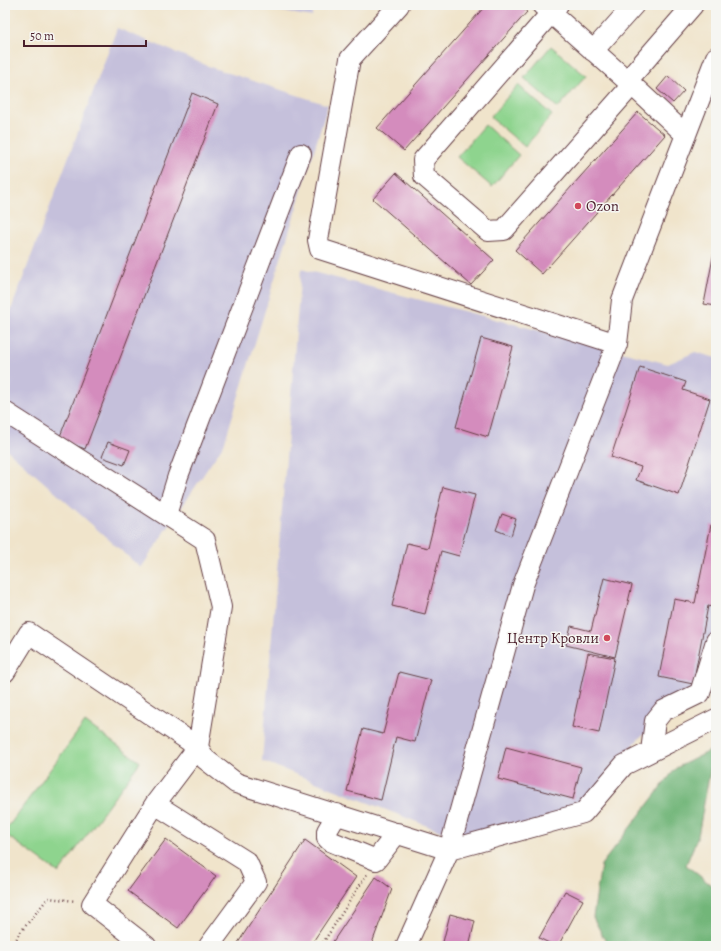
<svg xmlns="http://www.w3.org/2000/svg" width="721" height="951" viewBox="0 0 721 951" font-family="Alegreya,serif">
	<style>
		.industrial { fill: #c5c0db }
		.green { fill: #8ed48e; stroke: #6c7a5c }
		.forest { fill: #72b679; stroke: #5e6a52 }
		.building { fill: #d48cbd }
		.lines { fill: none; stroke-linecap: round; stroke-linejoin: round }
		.minor-casing { stroke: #633d43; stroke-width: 22 }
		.path { stroke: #633d43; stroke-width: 2.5; stroke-dasharray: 1 3; stroke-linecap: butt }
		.minor { stroke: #fff; stroke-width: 20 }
		.poi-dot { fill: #d1495b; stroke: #f6f6f2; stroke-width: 1.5 }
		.labels { text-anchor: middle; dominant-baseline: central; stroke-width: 3; stroke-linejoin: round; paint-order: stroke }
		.poi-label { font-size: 15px; fill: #4a1f2b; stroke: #f6f6f2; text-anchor: start }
	</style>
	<rect width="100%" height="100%" fill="#f6f6f2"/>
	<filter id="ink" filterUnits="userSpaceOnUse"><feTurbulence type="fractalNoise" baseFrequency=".025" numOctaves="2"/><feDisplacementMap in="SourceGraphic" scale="8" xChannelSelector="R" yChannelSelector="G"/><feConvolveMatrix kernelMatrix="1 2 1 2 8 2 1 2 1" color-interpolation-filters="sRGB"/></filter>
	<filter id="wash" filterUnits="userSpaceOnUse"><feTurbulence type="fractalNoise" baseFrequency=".012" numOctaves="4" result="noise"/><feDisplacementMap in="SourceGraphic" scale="16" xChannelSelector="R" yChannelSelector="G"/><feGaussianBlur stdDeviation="0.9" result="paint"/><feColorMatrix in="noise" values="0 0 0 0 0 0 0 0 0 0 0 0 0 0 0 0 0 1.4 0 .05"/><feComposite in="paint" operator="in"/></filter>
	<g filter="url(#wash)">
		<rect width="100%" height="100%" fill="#f0e4cb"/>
		<path class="industrial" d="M247 5H313L312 17Z
			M117 28 213 68 328 105 224 444 141 568 5 448V326Z
			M301 269 668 364 695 352 716 358V682L708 693 640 737 582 807 488 838 445 833 262 761Z"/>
		<path class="green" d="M551 46 586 76 558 108 524 78Z
			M518 85 552 115 525 147 490 117Z
			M485 125 519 155 492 187 457 157Z
			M85 722 140 762 59 873 5 834V831Z"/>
		<path class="forest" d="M714 749 698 836 686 865 716 889V940H714L713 946H608L593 917 601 865 676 768Z"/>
		<g id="blocks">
			<path class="building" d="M486 5H518L527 12 404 151 377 128Z
				M668 76 684 91 673 103 657 89Z
				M192 93 218 104 85 449 59 439Z
				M638 112 665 135 542 274 515 250Z
				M396 173 494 260 471 285 373 199Z
				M715 247H716V306L704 304Z
				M481 338 513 347 488 437 456 427Z
				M640 367 686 382 683 390 710 399 679 495 636 480 641 467 611 457Z
				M108 442 130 450 124 465 102 457Z
				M443 487 475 495 459 556 441 551 425 614 392 606 407 543 428 548Z
				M502 514 516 519 511 536 496 530Z
				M711 525 716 526V608L708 606 693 684 659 677 674 599 695 603Z
				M604 578 632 585 615 657 566 645 571 626 591 631Z
				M588 653 615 658 599 733 572 727Z
				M399 672 431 680 415 742 396 737 381 800 347 791 363 729 383 734Z
				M506 747 581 767 573 799 498 779Z
				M166 839 216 876 178 928 128 891Z
				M305 840 356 877 310 946H236Z
				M376 877 392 889 371 946H330Z
				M565 891 583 900 558 946H555L539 938Z
				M450 914 475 921 469 946H442Z"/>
		</g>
	</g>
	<g filter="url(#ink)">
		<use href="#blocks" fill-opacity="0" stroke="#633d43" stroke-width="1"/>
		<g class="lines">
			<defs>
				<path id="minor" d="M399 5 350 59 318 240 320 249 617 344
					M542 5 551 13 423 160 424 176 488 231 504 230 632 85 686 135
					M558 5 551 13 632 85
					M593 51 634 5
					M627 81 693 5
					M5 412 205 540 221 607 198 747 205 759 236 783 449 850 583 813 624 765 716 719
					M166 515 178 476 301 154
					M5 672 29 633 198 747 155 804 92 904 146 946
					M651 751 655 721 663 711 700 693 716 641
					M155 804 247 862 256 882 209 946
					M337 814 327 831V838L330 841 376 860 397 833
					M406 946 449 850 523 585 617 344 622 300 716 57"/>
			</defs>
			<use href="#minor" class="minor-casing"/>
			<path class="path" d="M13 946 19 934 48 898 76 901
				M321 946 367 874"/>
			<use href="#minor" class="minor"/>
		</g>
	</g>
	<g class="poi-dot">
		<circle cx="578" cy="206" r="4"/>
		<circle cx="607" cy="638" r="4"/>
	</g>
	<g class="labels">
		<g class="poi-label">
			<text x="586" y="206">Ozon</text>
			<text x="599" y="638" text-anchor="end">Центр Кровли</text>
		</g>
	</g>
	<rect width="721" height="951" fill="none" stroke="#f6f6f2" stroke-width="20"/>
	<path d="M24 40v6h122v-6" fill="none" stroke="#4a1f2b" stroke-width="2"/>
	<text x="30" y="40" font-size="12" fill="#4a1f2b" stroke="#f6f6f2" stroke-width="3" paint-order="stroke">50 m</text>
</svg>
